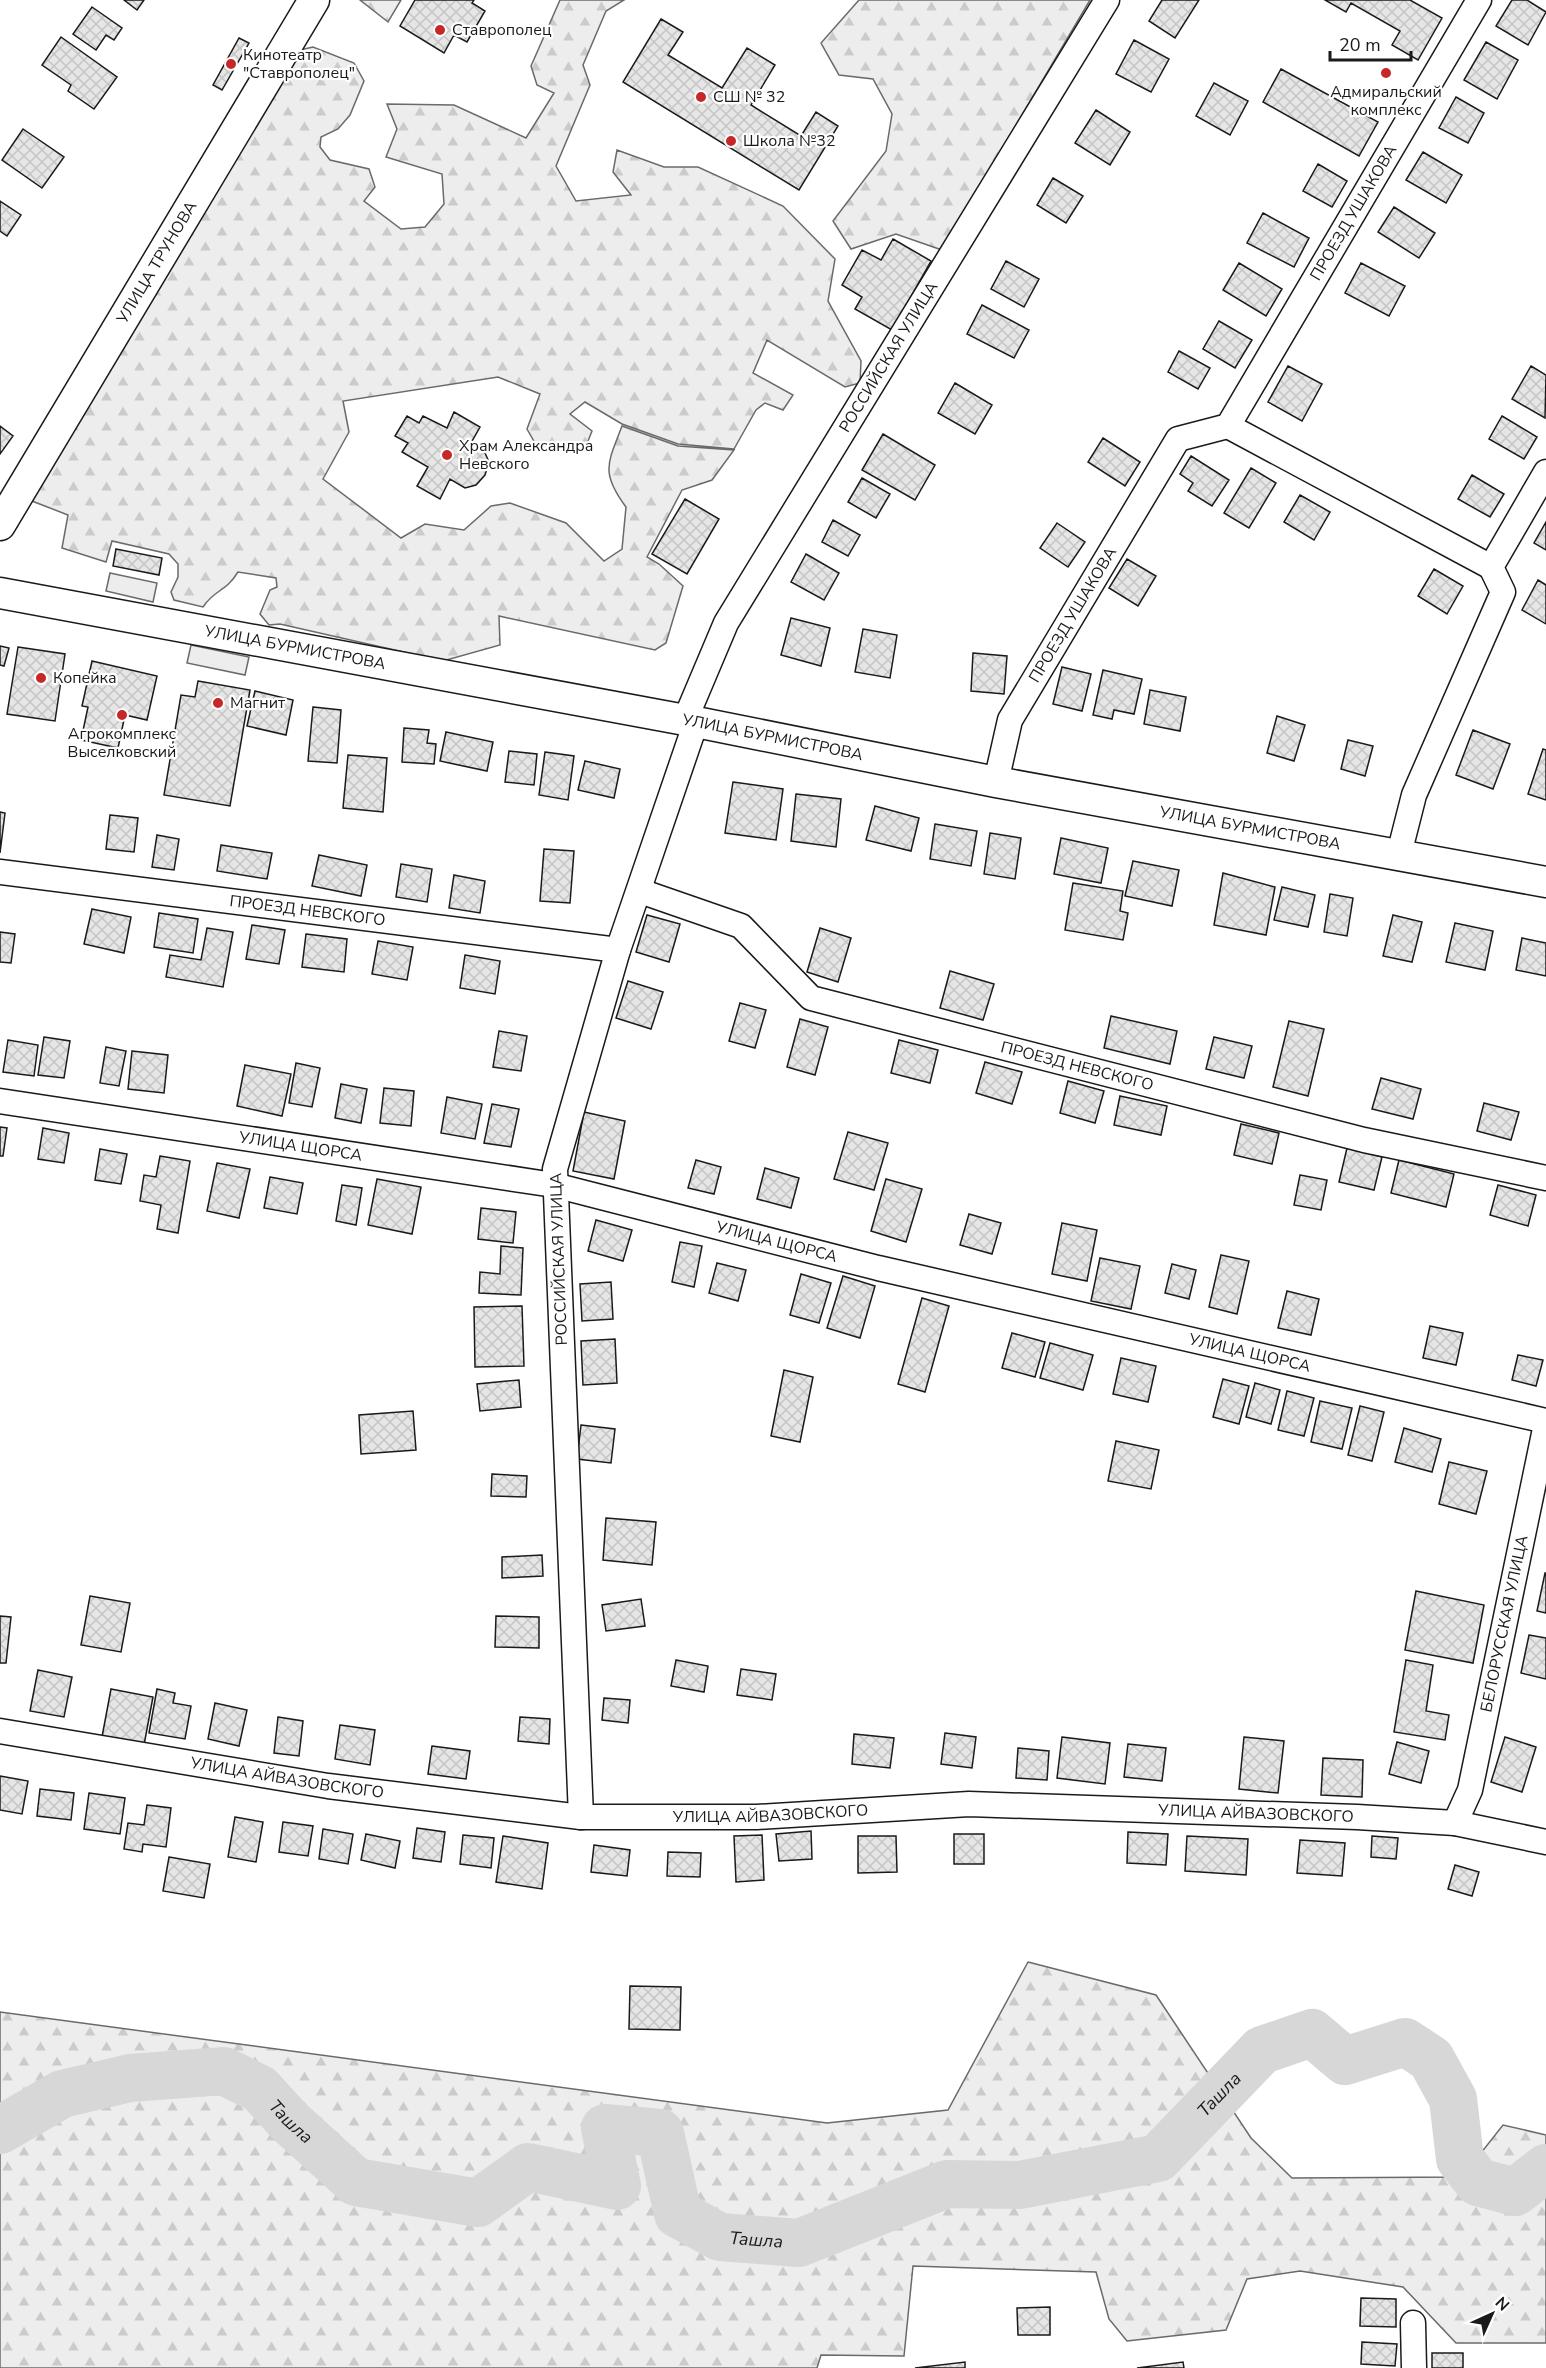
<svg xmlns="http://www.w3.org/2000/svg" width="1546" height="2368" viewBox="0 0 1546 2368" font-family="'Nunito Sans',sans-serif">
	<style>
		.built { fill: #ededed; stroke: #6a6a6a; stroke-width: 1.5 }
		.forest { fill: url(#forest-firs); stroke: #6a6a6a; stroke-width: 1.5 }
		.lines { fill: none; stroke-linecap: round; stroke-linejoin: round }
		.river { stroke: #d7d7d7; stroke-width: 48 }
		.building { fill: url(#building-cross-hatch); stroke: #1a1a1a; stroke-width: 1.5 }
		.minor-casing { stroke: #1a1a1a; stroke-width: 27 }
		.tertiary-casing { stroke: #1a1a1a; stroke-width: 33 }
		.minor { stroke: #fff; stroke-width: 24 }
		.tertiary { stroke: #fff; stroke-width: 30 }
		.poi-dot { fill: #c62828; stroke: #fff; stroke-width: 2 }
		.labels { text-anchor: middle; dominant-baseline: central; stroke-width: 4.5; stroke-linejoin: round; paint-order: stroke }
		.poi-label { font-size: 16px; fill: #1a1a1a; stroke: #fff; text-anchor: start }
		.street-label { font-size: 16px; fill: #1a1a1a; stroke: #fff }
		.water-label { font-size: 18px; font-style: italic; fill: #1a1a1a; stroke: #fff }
	</style>
	<defs>
		<pattern id="forest-firs" width="22" height="20" patternUnits="userSpaceOnUse" patternTransform="scale(1.5)"><rect width="22" height="20" fill="#ededed"/><path d="M5 1l3.5 6h-7zM16 11l3.5 6h-7z" fill="#cbcbcb"/></pattern>
		<pattern id="building-cross-hatch" width="8" height="8" patternUnits="userSpaceOnUse" patternTransform="scale(1.5)"><rect width="8" height="8" fill="#e6e6e6"/><path d="M0 0l8 8M0 8l8-8" fill="none" stroke="#c5c5c5"/></pattern>
	</defs>
	<rect width="100%" height="100%" fill="#fff"/>
	<path class="built" d="M110 573 157 583 153 602 106 591Z
		M191 645 249 657 245 675 187 663Z"/>
	<path class="forest" d="M360 0H401L388 22Z
		M560 0H624L606 11 583 65 590 85 556 166 576 201 631 195 613 172 617 150 664 167H698L783 206 835 259 828 301 861 361 860 383 845 387 767 340 753 373 793 395 783 410 765 403 756 410 734 449 678 444 622 424 585 402 570 414 592 431 584 451 539 450 527 429 540 394 498 377 343 401 349 432 323 479 401 538 425 524 464 530 491 506 510 503 566 523 604 561 622 549 626 507C600 472 608 463 622 426L678 446 734 450 712 480 682 490 647 557 659 564 683 586 666 643 655 650 499 616 500 645 443 661 280 624 269 625 260 614 270 590 277 587 276 578 238 572C225 593 216 588 203 607L174 600 171 592 178 577V564L169 554 112 541 106 562 62 548 68 515 32 501 300 50 313 47 354 63 364 81 350 115 338 129 321 137 320 147 330 160 369 169 375 187 364 201 401 229 425 227 444 204 442 174 386 157 397 129 387 104 454 105 526 138 554 93 537 85 531 66Z
		M859 0H1090L942 250 896 234 851 249 833 221 886 151 892 114 873 79 839 75 821 43Z
		M1028 1962 1156 1995 1251 2138 1292 2178 1462 2177 1503 2125 1546 2135V2343H1456L1403 2287 1300 2271 1247 2279 1226 2330 1127 2341 1109 2319 1096 2272 913 2266 904 2356 821 2355 817 2368H0V2012L827 2123 948 2110Z"/>
	<g class="lines">
		<path class="river" id="s1" d="M0 2130 62 2094 130 2078 224 2071 260 2089 289 2121 356 2182 478 2203 528 2167 617 2186 605 2128 660 2133 678 2214 720 2237 799 2243 947 2184 1020 2185 1158 2158 1262 2050 1312 2033 1345 2061 1405 2042 1431 2059 1453 2099 1460 2159 1478 2182 1515 2192 1546 2168"/>
	</g>
	<path class="building" d="M124 0H144L137 10Z
		M415 0H474L472 3 485 11 467 42 454 35 444 53 400 26Z
		M1162 0H1199L1175 38 1149 21Z
		M1325 0H1410L1442 18 1418 60 1392 45 1400 31 1351 3 1346 12Z
		M1512 0H1527L1546 12 1528 45 1496 26Z
		M92 7 122 28 114 40 106 35 96 50 73 34Z
		M661 19 683 32 668 55 722 88 747 48 775 65 751 105 801 136 816 112 838 126 799 190 623 82Z
		M61 37 117 77 94 109 68 91 71 85 42 65Z
		M239 38 249 43 222 90 213 85Z
		M1134 40 1169 59 1151 92 1116 74Z
		M1486 42 1518 60 1497 99 1464 80Z
		M1281 69 1378 122 1359 156 1263 102Z
		M1214 83 1248 101 1230 135 1196 116Z
		M1456 97 1484 113 1468 143 1439 128Z
		M1096 110 1130 132 1110 165 1075 143Z
		M23 129 64 157 42 188 2 160Z
		M1423 152 1462 175 1446 203 1406 180Z
		M1318 164 1347 181 1332 207 1303 191Z
		M1053 178 1083 196 1066 223 1037 205Z
		M0 201 21 215 7 236 0 231Z
		M1394 207 1435 233 1419 258 1378 232Z
		M1263 213 1309 238 1294 267 1247 243Z
		M893 239 931 261 892 330 855 309 862 297 842 285 862 250 881 260Z
		M1006 261 1039 279 1024 307 991 289Z
		M1239 263 1282 289 1266 316 1223 290Z
		M1361 263 1405 286 1389 316 1345 293Z
		M982 305 1029 330 1014 358 967 334Z
		M1219 321 1252 340 1235 368 1203 349Z
		M1179 351 1210 368 1198 389 1168 372Z
		M1288 366 1322 384 1302 421 1268 402Z
		M1531 366 1546 375 1545 418 1512 399Z
		M955 383 992 405 975 434 938 413Z
		M454 412 480 427 471 443 485 453 489 462 485 475 476 485 465 488 450 479 440 499 417 486 428 467 402 452 408 443 395 436 407 416 419 423 423 416 447 428Z
		M1502 416 1537 437 1524 459 1489 439Z
		M0 426 13 436 0 454Z
		M883 434 935 465 915 500 862 470Z
		M1103 438 1140 462 1125 486 1088 462Z
		M1191 456 1229 480 1212 506 1188 491 1193 483 1180 474Z
		M1251 468 1276 483 1249 528 1224 513Z
		M1472 475 1504 494 1490 517 1458 499Z
		M862 478 890 494 876 518 848 502Z
		M1300 495 1330 512 1314 540 1284 522Z
		M685 499 719 519 687 574 652 554Z
		M833 520 860 535 848 556 822 542Z
		M1546 522V550L1534 543Z
		M1057 523 1085 542 1068 567 1040 548Z
		M116 549 162 558 159 575 113 566Z
		M806 554 839 573 824 600 791 582Z
		M1127 559 1156 576 1138 606 1109 588Z
		M1434 569 1463 586 1447 614 1418 596Z
		M1538 580 1546 585V624L1522 610Z
		M791 618 830 628 821 666 781 655Z
		M863 629 897 635 890 678 855 672Z
		M0 646 9 648 4 666 0 665Z
		M18 647 65 654 55 721 7 714Z
		M973 653 1007 656 1004 694 971 691Z
		M92 661 157 676 147 720 125 715 118 748 81 740 88 707 82 706Z
		M1062 667 1091 674 1082 711 1053 704Z
		M1103 670 1142 679 1134 714 1114 710 1112 719 1093 715Z
		M198 681 250 690 230 806 164 795 181 695 195 697Z
		M1150 690 1186 697 1180 731 1144 724Z
		M255 691 293 700 286 735 247 726Z
		M313 707 341 710 337 763 308 761Z
		M1277 716 1305 725 1294 761 1267 753Z
		M404 728 429 730 427 743 436 744 434 764 402 762Z
		M1473 730 1510 744 1493 789 1456 775Z
		M446 732 493 742 487 771 440 761Z
		M1348 740 1373 746 1365 776 1341 769Z
		M1543 749 1546 750V800L1528 794Z
		M509 751 537 754 534 785 505 782Z
		M545 752 574 756 568 800 539 795Z
		M348 755 387 758 383 812 343 808Z
		M585 761 620 769 614 798 578 790Z
		M733 782 783 789 776 840 725 833Z
		M796 794 841 799 836 847 791 841Z
		M875 806 919 818 911 851 866 840Z
		M0 812 5 813 0 853Z
		M110 815 138 818 134 852 106 849Z
		M935 824 977 831 971 866 930 859Z
		M990 833 1021 838 1015 879 984 874Z
		M157 835 179 839 174 870 152 867Z
		M1061 838 1108 848 1101 883 1054 874Z
		M221 845 272 853 267 879 217 871Z
		M544 849 574 851 570 903 540 901Z
		M319 855 367 865 361 896 312 886Z
		M1133 861 1179 870 1172 906 1125 896Z
		M401 864 432 869 427 902 396 897Z
		M1223 873 1275 887 1266 935 1214 925Z
		M454 875 485 881 480 913 449 908Z
		M1073 883 1123 891 1120 911 1128 913 1123 940 1065 930Z
		M1282 887 1315 895 1308 927 1274 920Z
		M1330 894 1353 898 1347 936 1324 932Z
		M92 909 131 917 124 953 84 944Z
		M159 913 198 919 193 953 154 947Z
		M647 915 680 924 669 962 636 952Z
		M1393 915 1422 922 1412 962 1383 956Z
		M1455 923 1493 931 1485 970 1446 962Z
		M252 925 285 930 279 964 246 959Z
		M207 928 233 932 223 987 166 977 170 955 201 960Z
		M820 928 851 938 838 982 807 972Z
		M0 932 15 934 11 963 0 962Z
		M306 934 347 939 344 972 302 967Z
		M1522 938 1546 943V976L1516 970Z
		M378 941 413 947 407 980 372 974Z
		M465 955 500 961 495 994 460 988Z
		M950 971 994 984 983 1020 940 1008Z
		M628 981 663 992 651 1029 616 1018Z
		M740 1003 766 1010 755 1048 729 1041Z
		M1111 1016 1177 1031 1170 1064 1104 1048Z
		M800 1019 828 1027 815 1075 787 1067Z
		M1289 1021 1324 1029 1308 1096 1273 1087Z
		M499 1031 527 1036 521 1071 493 1067Z
		M44 1037 70 1041 64 1078 38 1075Z
		M1214 1037 1252 1046 1244 1078 1206 1069Z
		M8 1040 38 1045 34 1076 3 1072Z
		M899 1040 938 1050 930 1083 891 1073Z
		M106 1047 126 1051 119 1086 100 1083Z
		M132 1051 168 1055 164 1093 128 1089Z
		M985 1062 1022 1072 1012 1104 976 1093Z
		M296 1063 320 1068 312 1107 289 1103Z
		M245 1065 291 1074 282 1116 237 1106Z
		M1381 1078 1421 1089 1413 1119 1372 1109Z
		M1068 1081 1104 1091 1095 1123 1060 1113Z
		M341 1084 367 1089 361 1123 335 1118Z
		M384 1088 414 1091 411 1126 380 1123Z
		M1120 1096 1167 1106 1161 1135 1114 1125Z
		M447 1097 482 1104 475 1139 441 1133Z
		M1484 1103 1519 1112 1511 1140 1477 1131Z
		M492 1104 519 1109 511 1147 484 1143Z
		M584 1112 625 1121 614 1179 573 1171Z
		M1241 1124 1279 1133 1272 1164 1234 1155Z
		M0 1127 7 1128 3 1156H0Z
		M43 1128 69 1133 64 1163 38 1159Z
		M848 1132 888 1143 874 1190 834 1179Z
		M1347 1148 1382 1157 1374 1190 1339 1182Z
		M100 1149 127 1154 121 1184 95 1180Z
		M160 1156 190 1161 178 1233 157 1229 161 1205 140 1201 144 1175 156 1177Z
		M696 1160 721 1167 714 1194 688 1188Z
		M1399 1160 1454 1174 1446 1207 1391 1193Z
		M217 1163 250 1169 239 1218 207 1211Z
		M765 1168 799 1178 791 1208 757 1199Z
		M1300 1175 1327 1180 1321 1210 1294 1205Z
		M270 1177 303 1183 297 1214 264 1208Z
		M377 1179 421 1187 412 1234 368 1225Z
		M886 1179 922 1189 906 1242 871 1231Z
		M342 1185 362 1188 356 1225 336 1221Z
		M1498 1185 1536 1195 1528 1226 1490 1215Z
		M481 1208 516 1212 513 1243 478 1239Z
		M969 1214 1001 1223 992 1254 960 1245Z
		M596 1220 632 1230 623 1261 588 1251Z
		M1062 1223 1097 1230 1087 1281 1052 1274Z
		M680 1242 702 1246 694 1287 672 1282Z
		M501 1246 523 1248 521 1295 479 1293 480 1272 500 1274Z
		M1221 1255 1249 1261 1237 1314 1209 1307Z
		M1100 1258 1140 1266 1131 1309 1091 1301Z
		M717 1263 746 1270 738 1301 709 1293Z
		M1172 1264 1196 1270 1189 1299 1165 1293Z
		M801 1274 831 1283 819 1323 790 1315Z
		M843 1276 875 1286 860 1338 827 1328Z
		M611 1282 613 1319 582 1321 580 1284Z
		M1287 1291 1319 1299 1311 1335 1278 1328Z
		M922 1298 949 1306 925 1392 898 1384Z
		M522 1306 524 1366 475 1367 474 1307Z
		M1430 1326 1463 1333 1456 1365 1423 1358Z
		M1012 1333 1045 1342 1035 1377 1002 1368Z
		M615 1339 617 1383 583 1385 581 1341Z
		M1050 1343 1093 1355 1083 1390 1040 1378Z
		M1518 1355 1543 1360 1536 1386 1512 1380Z
		M1121 1358 1156 1366 1148 1402 1113 1394Z
		M784 1370 813 1377 800 1442 771 1436Z
		M1223 1379 1249 1386 1239 1424 1213 1417Z
		M519 1380 521 1407 480 1411 477 1384Z
		M1255 1383 1280 1390 1271 1424 1246 1417Z
		M1287 1391 1314 1398 1304 1436 1278 1430Z
		M1320 1401 1352 1408 1342 1449 1311 1442Z
		M1360 1406 1384 1412 1372 1461 1348 1455Z
		M413 1411 416 1450 361 1454 359 1415Z
		M581 1425 615 1429 611 1463 577 1459Z
		M1404 1428 1441 1439 1432 1472 1395 1462Z
		M1116 1441 1159 1450 1151 1489 1108 1481Z
		M1449 1462 1487 1471 1476 1514 1439 1504Z
		M492 1474 527 1476 526 1497 491 1496Z
		M606 1518 656 1522 652 1565 603 1560Z
		M542 1555 543 1576 502 1578V1557Z
		M1545 1573H1546V1613L1537 1611Z
		M1416 1591 1484 1605 1473 1663 1405 1650Z
		M90 1596 130 1603 121 1652 81 1645Z
		M641 1599 645 1626 606 1631 602 1605Z
		M0 1616 11 1617 6 1663H0Z
		M496 1616 539 1617V1648L495 1647Z
		M1529 1635 1546 1638V1679L1521 1673Z
		M676 1660 708 1666 704 1692 671 1686Z
		M1406 1660 1433 1665 1426 1711 1449 1715 1445 1740 1394 1732Z
		M741 1669 776 1674 772 1700 737 1695Z
		M38 1670 72 1677 64 1717 30 1711Z
		M111 1689 153 1697 144 1745 102 1737Z
		M157 1689 175 1693 173 1703 191 1706 185 1739 149 1733Z
		M604 1698 630 1700 628 1723 602 1720Z
		M215 1703 247 1710 239 1746 208 1739Z
		M278 1717 303 1721 299 1756 274 1753Z
		M520 1717 550 1719 549 1744 518 1741Z
		M340 1725 375 1730 370 1765 335 1759Z
		M945 1733 976 1737 972 1768 941 1764Z
		M854 1734 894 1738 890 1768 852 1764Z
		M1062 1737 1110 1743 1105 1784 1057 1778Z
		M1244 1737 1284 1741 1278 1793 1239 1789Z
		M1505 1737 1536 1747 1522 1792 1491 1782Z
		M1397 1742 1429 1751 1421 1783 1389 1774Z
		M1128 1744 1166 1748 1162 1781 1124 1777Z
		M432 1746 470 1751 466 1779 428 1774Z
		M1018 1748 1049 1751 1047 1780 1016 1778Z
		M1323 1758 1363 1760 1362 1797 1321 1795Z
		M0 1776 28 1781 22 1814 0 1810Z
		M40 1789 74 1793 71 1820 37 1816Z
		M89 1793 125 1798 120 1834 84 1829Z
		M147 1805 171 1808 166 1847 143 1844 142 1852 124 1849 128 1823 144 1825Z
		M235 1817 263 1822 256 1862 228 1857Z
		M283 1822 313 1826 308 1856 279 1852Z
		M417 1828 445 1832 441 1862 413 1858Z
		M323 1829 353 1834 348 1864 319 1859Z
		M811 1831 812 1859 779 1861 776 1834Z
		M1128 1832 1168 1834 1166 1865 1127 1863Z
		M366 1834 400 1841 395 1868 361 1860Z
		M954 1834H984V1864H954Z
		M463 1835 494 1838 491 1868 460 1864Z
		M762 1835 764 1880 736 1882 734 1836Z
		M503 1836 548 1843 542 1889 496 1882Z
		M858 1836H896L897 1872 858 1873Z
		M1187 1836 1248 1839 1246 1875 1185 1871Z
		M1372 1836 1398 1838 1396 1859 1371 1857Z
		M1300 1840 1345 1843 1342 1876 1297 1873Z
		M594 1845 630 1850 627 1876 591 1872Z
		M668 1852 701 1853 700 1877 667 1876Z
		M169 1857 210 1864 204 1898 163 1891Z
		M1455 1865 1479 1872 1472 1896 1448 1889Z
		M630 1986 681 1987 680 2030 629 2029Z
		M1361 2298 1396 2299V2327L1360 2326Z
		M1050 2307V2335H1018L1017 2308Z
		M1362 2342 1397 2344 1395 2366 1361 2364Z
		M1432 2353H1463V2368H1432Z
		M965 2362V2368H915Z
		M1183 2362 1184 2368H1137Z"/>
	<g class="lines">
		<defs>
			<g id="minor">
				<path d="M1228 426 1491 567"/>
				<path id="s2" d="M685 720 726 623 1107 0"/>
				<path id="s3" d="M996 782 1010 720 1178 439 1228 426 1479 0"/>
				<path d="M1399 854 1414 795 1503 592 1491 567 1546 472"/>
				<path id="s4" d="M0 872 618 950"/>
				<path id="s5" d="M640 891 741 926 811 998 1364 1140 1546 1178"/>
				<path id="s6" d="M0 1101 554 1185 878 1268 1546 1421"/>
				<path id="s7" d="M0 1731 328 1786 581 1817H757L969 1804 1357 1817 1455 1823 1546 1842"/>
				<path d="M581 1817 555 1169 618 950 696 722"/>
				<path id="s8" d="M1455 1823 1470 1790 1546 1424"/>
				<path d="M1413 2323 1414 2368"/>
			</g>
			<g id="tertiary">
				<path id="s9" d="M0 525 314 0"/>
				<path id="s10" d="M0 593 696 722 996 782 1546 882"/>
			</g>
		</defs>
		<use href="#minor" class="minor-casing"/>
		<use href="#tertiary" class="tertiary-casing"/>
		<use href="#minor" class="minor"/>
		<use href="#tertiary" class="tertiary"/>
	</g>
	<g class="poi-dot">
		<circle cx="440" cy="30" r="6"/>
		<circle cx="231" cy="64" r="6"/>
		<circle cx="1386" cy="73" r="6"/>
		<circle cx="701" cy="97" r="6"/>
		<circle cx="731" cy="141" r="6"/>
		<circle cx="447" cy="455" r="6"/>
		<circle cx="41" cy="678" r="6"/>
		<circle cx="218" cy="703" r="6"/>
		<circle cx="122" cy="715" r="6"/>
	</g>
	<g class="labels">
		<g class="poi-label">
			<text x="452" y="30">Ставрополец</text>
			<text x="243" y="55">Кинотеатр<tspan x="243" dy="18">"Ставрополец"</tspan></text>
			<text x="1386" y="92" text-anchor="middle">Адмиральский<tspan x="1386" dy="18">комплекс</tspan></text>
			<text x="713" y="97">СШ № 32</text>
			<text x="743" y="141">Школа №32</text>
			<text x="459" y="446">Храм Александра<tspan x="459" dy="18">Невского</tspan></text>
			<text x="53" y="678">Копейка</text>
			<text x="230" y="703">Магнит</text>
			<text x="122" y="734" text-anchor="middle">Агрокомплекс<tspan x="122" dy="18">Выселковский</tspan></text>
		</g>
		<g class="street-label">
			<text stroke="none"><textPath href="#s3" startOffset="690">ПРОЕЗД УШАКОВА</textPath></text>
			<text stroke="none"><textPath href="#s9" startOffset="306">УЛИЦА ТРУНОВА</textPath></text>
			<text stroke="none"><textPath href="#s2" startOffset="417">РОССИЙСКАЯ УЛИЦА</textPath></text>
			<text stroke="none"><textPath href="#s3" startOffset="186">ПРОЕЗД УШАКОВА</textPath></text>
			<text stroke="none"><textPath href="#s10" startOffset="300">УЛИЦА БУРМИСТРОВА</textPath></text>
			<text stroke="none"><textPath href="#s10" startOffset="786">УЛИЦА БУРМИСТРОВА</textPath></text>
			<text stroke="none"><textPath href="#s10" startOffset="1272">УЛИЦА БУРМИСТРОВА</textPath></text>
			<text stroke="none"><textPath href="#s4" startOffset="310">ПРОЕЗД НЕВСКОГО</textPath></text>
			<text stroke="none"><textPath href="#s5" startOffset="482">ПРОЕЗД НЕВСКОГО</textPath></text>
			<text stroke="none"><textPath href="#s6" startOffset="304">УЛИЦА ЩОРСА</textPath></text>
			<text stroke="none"><textPath href="#s6" startOffset="790">УЛИЦА ЩОРСА</textPath></text>
			<text transform="translate(559 1259) rotate(-92)">РОССИЙСКАЯ УЛИЦА</text>
			<text stroke="none"><textPath href="#s6" startOffset="1276">УЛИЦА ЩОРСА</textPath></text>
			<text stroke="none"><textPath href="#s8" startOffset="206">БЕЛОРУССКАЯ УЛИЦА</textPath></text>
			<text stroke="none"><textPath href="#s7" startOffset="291">УЛИЦА АЙВАЗОВСКОГО</textPath></text>
			<text stroke="none"><textPath href="#s7" startOffset="777">УЛИЦА АЙВАЗОВСКОГО</textPath></text>
			<text stroke="none"><textPath href="#s7" startOffset="1263">УЛИЦА АЙВАЗОВСКОГО</textPath></text>
		</g>
		<g class="water-label">
			<text stroke="none"><textPath href="#s1" startOffset="1472">Ташла</textPath></text>
			<text stroke="none"><textPath href="#s1" startOffset="321">Ташла</textPath></text>
			<text stroke="none"><textPath href="#s1" startOffset="968">Ташла</textPath></text>
		</g>
	</g>
	<g transform="translate(1492 2314) rotate(45)" stroke="#ffffff" stroke-width="4.5" paint-order="stroke">
	<path d="M0-4.5L10 22L0 15L-10 22Z" fill="#1a1a1a"/>
	<text y="-9" font-size="16" font-weight="bold" text-anchor="middle" fill="#1a1a1a">N</text>
	</g>
	<path d="M1330 51v9h81v-9" fill="none" stroke="#1a1a1a" stroke-width="3"/>
	<text x="1339" y="51" font-size="18" fill="#1a1a1a" stroke="#ffffff" stroke-width="4.5" paint-order="stroke">20 m</text>
</svg>
